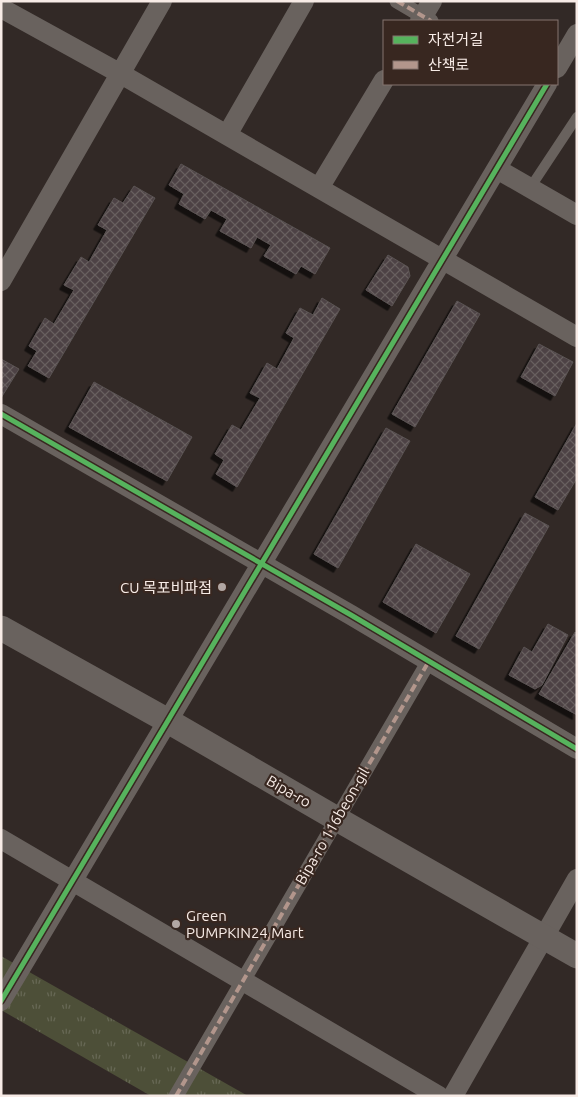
<svg xmlns="http://www.w3.org/2000/svg" width="578" height="1097" viewBox="0 0 578 1097" font-family="Ubuntu,'Noto Sans KR',sans-serif">
	<style>
		.park { fill: url(#park-tufts) }
		.building { fill: url(#building-cross-hatch); stroke: #5a5353; filter: url(#shadow) }
		.lines { fill: none; stroke-linecap: round; stroke-linejoin: round }
		.service { stroke: #69625e; stroke-width: 10 }
		.pedestrian { stroke: #69625e; stroke-width: 15 }
		.minor { stroke: #69625e; stroke-width: 20 }
		.tertiary { stroke: #69625e; stroke-width: 25 }
		.quiet { stroke: #b2968c; stroke-width: 4; stroke-dasharray: 8 4; stroke-linecap: butt }
		.cycleway-casing { stroke: #382720; stroke-width: 8 }
		.cycleway { stroke: #56b35d; stroke-width: 5 }
		.poi-dot { fill: #b2a7a3; stroke: #382720; stroke-width: 2 }
		.labels { text-anchor: middle; dominant-baseline: central; stroke-width: 4.5; stroke-linejoin: round; paint-order: stroke }
		.poi-label { font-size: 15px; fill: #f7ebe6; stroke: #382720; text-anchor: end }
		.street-label { font-size: 15px; fill: #f7ebe6; stroke: #382720 }
	</style>
	<defs>
		<pattern id="park-tufts" width="24" height="20" patternUnits="userSpaceOnUse" patternTransform="scale(1.25)"><rect width="24" height="20" fill="#4d4f38"/><path d="M3 7l-1-3M5 7V3M7 7l1-3M15 17l-1-3M17 17v-4M19 17l1-3" fill="none" stroke="#676855"/></pattern>
		<pattern id="building-cross-hatch" width="8" height="8" patternUnits="userSpaceOnUse" patternTransform="scale(1.25)"><rect width="8" height="8" fill="#4d4344"/><path d="M0 0l8 8M0 8l8-8" fill="none" stroke="#675e5f"/></pattern>
		<filter id="shadow"><feDropShadow dx="-4.5" dy="4.5" stdDeviation="0" flood-color="#0009"/></filter>
	</defs>
	<rect width="100%" height="100%" fill="#322926"/>
	<path class="park" d="M1 956 248 1096H151L1 1010Z"/>
	<path class="building" d="M181 164 330 248 315 274 301 266 296 274 264 256 271 245 257 237 251 248 220 231 227 219 211 210 205 219 179 204 184 194 169 185Z
		M134 186 155 198 49 378 28 366 37 351 29 346 45 318 54 324 74 290 64 285 81 257 89 262 107 230 98 225 114 198 123 203Z
		M388 255 408 267 410 276 392 306 366 290Z
		M322 298 340 309 237 487 216 474 224 460 215 454 232 425 241 430 260 398 250 393 267 363 277 369 294 338 286 333 300 308 313 315Z
		M457 301 480 314 415 427 392 414Z
		M539 344 573 362 555 396 521 377Z
		M1 359 19 369 1 398Z
		M94 382 192 437 167 481 69 427Z
		M577 423V478L558 510 535 497Z
		M386 428 410 441 338 568 314 554Z
		M525 513 549 526 479 649 456 636Z
		M416 544 470 574 436 633 383 602Z
		M548 624 568 635 542 685 535 689 509 675 524 647 532 652Z
		M575 632 577 634V715L539 694Z"/>
	<g class="lines">
		<path class="service" d="M530 188 577 117"/>
		<path class="pedestrian" d="M397 1 431 21
			M176 1096 429 661"/>
		<path class="minor" d="M1 8 121 74 577 337
			M420 21 432 1
			M557 68 577 34
			M227 135 304 1
			M497 169 577 215
			M319 188 384 80
			M1 281 162 1
			M1 414 351 615 577 749
			M1 839 439 1096
			M1 1001 547 84
			M453 1096 577 879"/>
		<path class="tertiary" d="M1 628 168 721 337 819 577 956"/>
		<path class="quiet" d="M397 1 431 21
			M176 1096 429 661"/>
		<defs>
			<path id="cycleway" d="M1 414 351 615 577 749
				M1 1001 547 84"/>
		</defs>
		<use href="#cycleway" class="cycleway-casing"/>
		<use href="#cycleway" class="cycleway"/>
	</g>
	<g class="poi-dot">
		<circle cx="222" cy="587" r="5"/>
		<circle cx="176" cy="924" r="5"/>
	</g>
	<g class="labels">
		<g class="poi-label">
			<text x="212" y="587">CU 목포비파점</text>
			<text x="186" y="915" text-anchor="start">Green<tspan x="186" dy="17">PUMPKIN24 Mart</tspan></text>
		</g>
		<g class="street-label">
			<text transform="translate(289 791) rotate(30)">Bipa-ro</text>
			<text transform="translate(332 826) rotate(-60)">Bipa-ro 116beon-gil</text>
		</g>
	</g>
	<rect width="578" height="1097" fill="none" stroke="#f7ebe6" stroke-width="5"/>
	<rect x="383" y="20" width="175" height="65" fill="#382720" stroke="#84756f"/>
	<rect x="393" y="36" width="25" height="8" fill="#56b35d" stroke="#84756f"/>
	<text x="428" y="45" font-size="15" fill="#f7ebe6">자전거길</text>
	<rect x="393" y="61" width="25" height="8" fill="#b2968c" stroke="#84756f"/>
	<text x="428" y="70" font-size="15" fill="#f7ebe6">산책로</text>
</svg>
